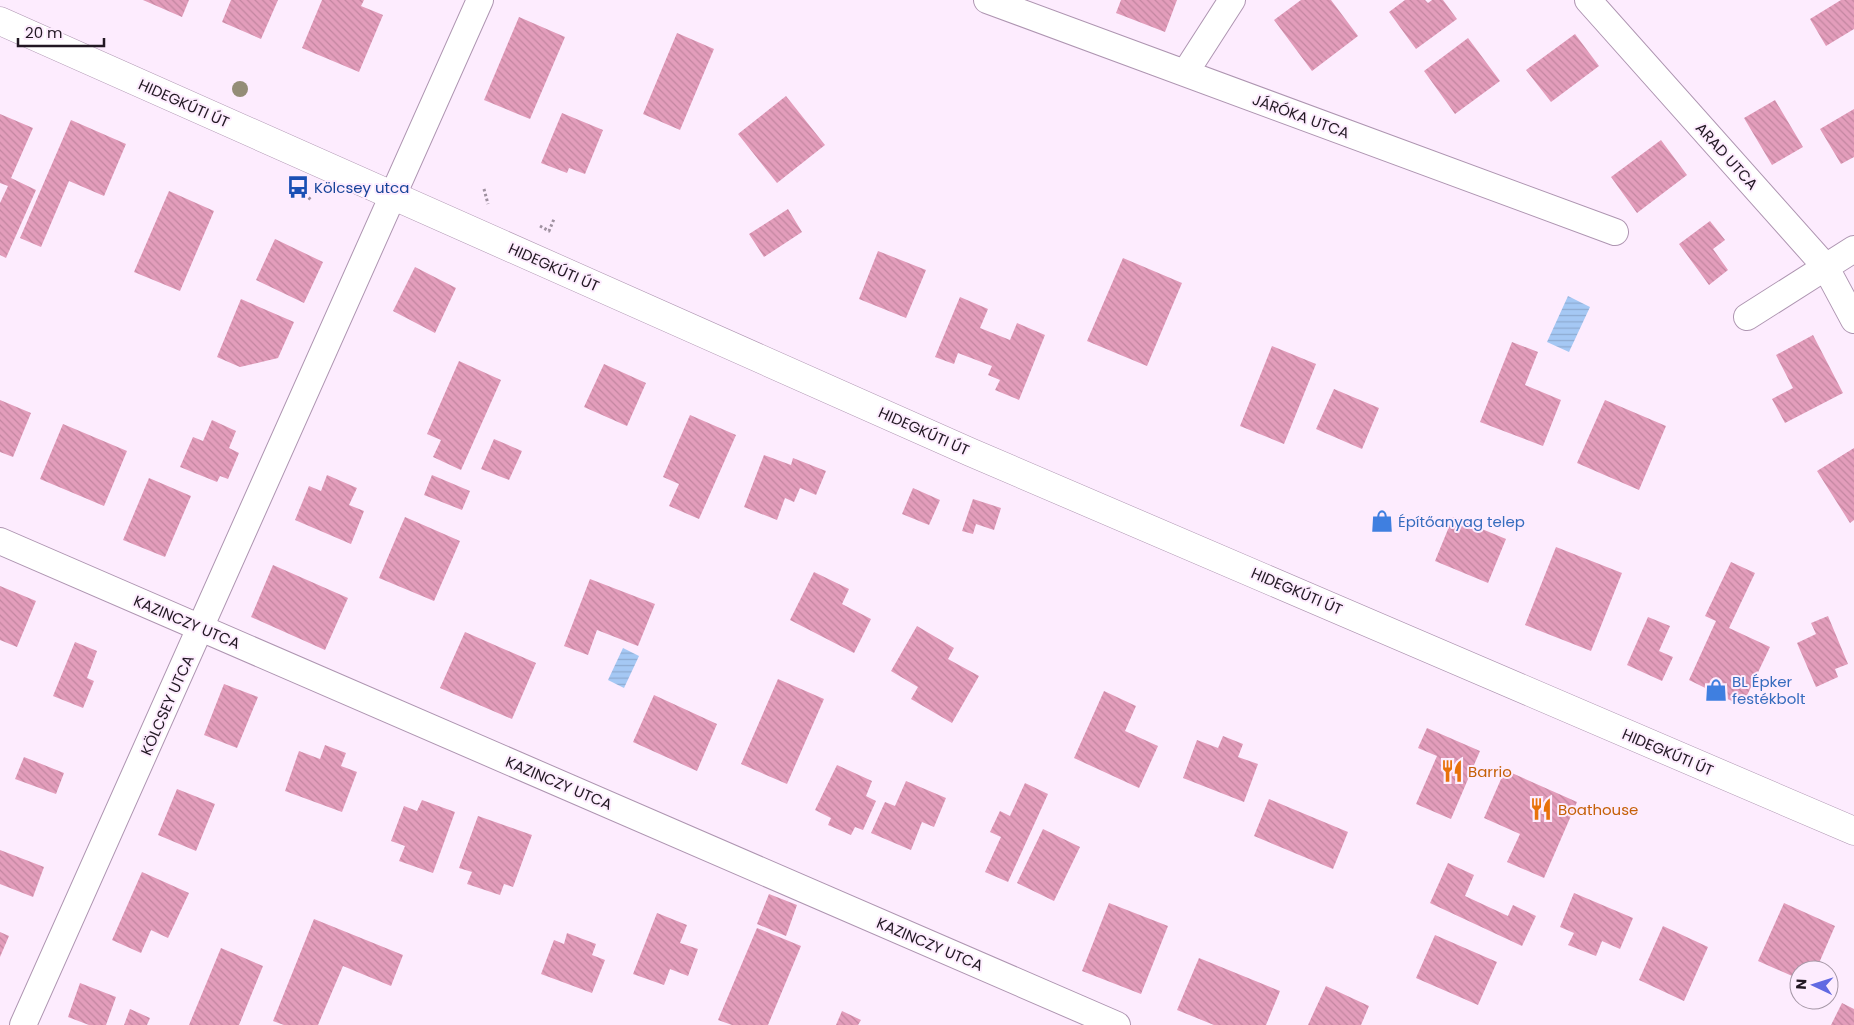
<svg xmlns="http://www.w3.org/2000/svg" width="1854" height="1025" viewBox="0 0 1854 1025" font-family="Poppins,sans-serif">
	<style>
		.water { fill: url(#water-rules) }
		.building { fill: url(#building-back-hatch) }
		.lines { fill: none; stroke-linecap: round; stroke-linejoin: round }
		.street-casing { stroke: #ae95b1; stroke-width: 28 }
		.secondary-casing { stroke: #ae95b1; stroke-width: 29 }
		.path { stroke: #9f91a0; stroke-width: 3; stroke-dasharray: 2.5 2.5; stroke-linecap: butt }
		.street { stroke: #fff; stroke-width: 26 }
		.secondary { stroke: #fff; stroke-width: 28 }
		.tree { fill: #948d77 }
		.labels { text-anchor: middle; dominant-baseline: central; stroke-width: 4; stroke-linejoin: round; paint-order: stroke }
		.street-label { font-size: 15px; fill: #221823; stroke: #fdecfe }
		.transit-label { font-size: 15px; fill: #164399; stroke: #fdecfe; text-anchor: start }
		.shop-label { font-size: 15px; fill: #366cbe; stroke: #fdecfe; text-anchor: start }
		.food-label { font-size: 15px; fill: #c56008; stroke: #fdecfe; text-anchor: start }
	</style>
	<defs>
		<pattern id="water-rules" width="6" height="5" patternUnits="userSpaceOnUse" patternTransform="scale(1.25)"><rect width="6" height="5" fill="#a5c8f4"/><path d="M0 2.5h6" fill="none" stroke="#8eabd1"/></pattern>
		<pattern id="building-back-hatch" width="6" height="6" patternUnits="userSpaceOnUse" patternTransform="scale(1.25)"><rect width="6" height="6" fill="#e39dbb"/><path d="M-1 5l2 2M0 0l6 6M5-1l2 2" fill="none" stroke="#c286a0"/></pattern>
	</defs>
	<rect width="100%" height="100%" fill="#fdecfe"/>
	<path class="water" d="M1568 296 1590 307 1569 352 1547 342Z
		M623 648 639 656 624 688 608 680Z"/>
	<path class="building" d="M143 0H189L182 17Z
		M231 0H278L261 39 222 22Z
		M322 0H364L361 6 383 15 359 72 302 48Z
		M1121 0H1177L1165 32 1116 13Z
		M1301 0H1331L1358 36 1312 71 1274 20Z
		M1405 0H1425L1428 3 1432 0H1443L1457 19 1416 49 1389 12Z
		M1841 0H1854V29L1826 46 1810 19Z
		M519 17 565 37 530 119 484 100Z
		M677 33 714 49 680 130 643 114Z
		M1575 34 1599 66 1551 102 1526 70Z
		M1468 38 1500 81 1455 114 1424 71Z
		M786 96 825 145 777 183 738 134Z
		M1775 100 1803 147 1772 165 1744 118Z
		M1854 109V157L1841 164 1820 129Z
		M562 113 603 130 585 174 569 168 567 173 541 163Z
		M0 114 33 128 11 178 36 190 6 258 0 255V203L8 186 0 183Z
		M71 120 126 144 104 196 69 181 41 247 20 238Z
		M1661 140 1687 175 1637 213 1611 177Z
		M169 191 214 211 180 291 134 272Z
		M788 209 802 232 764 257 749 234Z
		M1710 221 1725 240 1713 249 1728 270 1709 285 1679 244Z
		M275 239 323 262 304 303 256 280Z
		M878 251 926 270 906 318 859 299Z
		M1123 258 1182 283 1147 366 1087 341Z
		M415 267 456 288 435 333 393 311Z
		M960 297 988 309 980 328 1010 340 1017 323 1045 335 1019 400 995 390 1000 380 988 375 992 366 958 353 954 364 935 357Z
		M241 299 294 322 278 358 240 367 217 357Z
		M1813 335 1843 393 1785 423 1772 399 1793 388 1776 355Z
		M1512 342 1538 352 1525 385 1561 400 1543 446 1480 422Z
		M1272 346 1316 364 1284 444 1240 426Z
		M459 361 501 380 461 470 433 457 441 440 427 434Z
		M604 364 646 383 627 426 584 407Z
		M1334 389 1379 408 1362 449 1316 429Z
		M0 400 31 413 13 457 0 452Z
		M1605 400 1666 426 1639 490 1577 463Z
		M690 415 736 435 699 519 669 506 679 484 663 477Z
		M212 420 236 431 229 448 239 453 228 479 220 476 217 482 180 467 193 437 203 441Z
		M63 424 127 451 104 506 40 479Z
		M494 439 522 451 509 480 481 469Z
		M1854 448V520L1850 523 1817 471Z
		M764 455 791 465 793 458 826 471 816 495 800 488 794 502 785 498 777 520 744 507Z
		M327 475 357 488 349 505 364 511 351 544 295 520 309 486 321 491Z
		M432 475 470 491 462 510 424 495Z
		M149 478 191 496 165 557 123 540Z
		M913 488 940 500 929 525 902 514Z
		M973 499 1001 508 994 530 976 524 973 534 962 531Z
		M405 517 460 541 434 601 379 578Z
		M1453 517 1506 539 1488 583 1435 561Z
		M1556 547 1622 573 1591 651 1525 625Z
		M1731 562 1755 573 1729 628 1770 647 1742 706 1689 680 1716 621 1705 616Z
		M273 565 348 598 325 650 251 617Z
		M814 572 849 589 842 604 871 619 854 653 790 620Z
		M590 579 655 604 638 646 597 630 588 655 564 646Z
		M0 586 36 601 17 647 0 640Z
		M1828 616 1848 664 1835 669 1838 677 1816 687 1797 643 1816 634 1811 623Z
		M1648 617 1670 626 1659 651 1673 657 1662 681 1627 665Z
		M917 626 954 648 948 659 979 676 952 723 911 699 918 687 891 671Z
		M465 632 536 663 512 719 440 688Z
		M75 642 97 651 87 678 94 681 83 708 53 696Z
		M778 679 824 699 787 784 741 764Z
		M224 684 258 697 237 748 204 735Z
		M1104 691 1136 706 1125 731 1158 746 1139 788 1074 758Z
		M654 695 717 724 697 771 633 742Z
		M1427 728 1480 751 1451 819 1416 804 1437 756 1418 748Z
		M1223 736 1243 744 1238 757 1258 764 1244 802 1183 778 1197 740 1218 748Z
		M325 745 346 753 341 766 357 772 342 812 285 791 299 751 320 759Z
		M24 757 64 773 56 794 15 779Z
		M837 765 872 781 866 796 876 801 863 830 855 827 851 835 828 825 831 818 815 810Z
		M1505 770 1577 802 1544 878 1507 862 1520 834 1484 818Z
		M906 781 946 798 934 827 922 822 911 850 871 833 885 802 895 806Z
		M1025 783 1048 794 1008 882 985 872 1001 837 990 832 1000 811 1010 816Z
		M177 789 215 804 196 851 158 835Z
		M1269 799 1348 832 1333 869 1254 836Z
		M422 800 455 812 433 873 399 861 405 846 391 841 404 806 417 811Z
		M478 816 532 835 513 887 504 884 500 895 467 884 472 872 459 868Z
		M1043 829 1080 847 1054 901 1017 883Z
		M0 850 44 867 33 897 0 884Z
		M1448 863 1474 875 1465 896 1508 916 1513 905 1536 916 1522 946 1430 903Z
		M142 872 189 893 168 938 151 930 141 953 112 940Z
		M1574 893 1633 918 1620 949 1602 941 1596 956 1568 945 1574 933 1560 927Z
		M769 894 797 905 786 936 757 924Z
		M1109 903 1168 926 1141 994 1082 971Z
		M1784 903 1835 926 1816 970H1799V979L1758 961Z
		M657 913 687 925 680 943 698 949 688 976 670 969 664 985 633 974Z
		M314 919 403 955 391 986 343 966 318 1025H284L273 1021Z
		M1663 926 1708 947 1684 1001 1639 980Z
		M757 928 801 946 768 1025H732L718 1020Z
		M0 932 9 936 0 957Z
		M567 933 596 944 592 955 605 960 592 993 541 974 554 940 564 944Z
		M1435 935 1497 962 1478 1005 1416 978Z
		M221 948 263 966 239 1025H189Z
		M1199 958 1280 991 1266 1025H1214L1177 1010Z
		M80 983 116 997 106 1025H89L68 1017Z
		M1326 986 1369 1006 1361 1025H1308Z
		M1842 1003 1854 1009V1025H1831Z
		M130 1009 150 1018 147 1025H124Z
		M842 1011 861 1020 858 1025H836Z"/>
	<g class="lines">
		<defs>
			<path id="street" d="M987 0 1615 232
				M1588 0 1825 266 1854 320
				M1185 73 1232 0
				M1747 317 1854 249
				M0 541 1117 1025
				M23 1025 480 0"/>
			<path id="secondary" d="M0 21 970 452 1854 831"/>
		</defs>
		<use href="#street" class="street-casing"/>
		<use href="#secondary" class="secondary-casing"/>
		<path class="path" d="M298 187 311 200
			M484 189 488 204
			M540 226 549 231 554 219"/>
		<use href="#street" class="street"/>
		<use href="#secondary" class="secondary"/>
	</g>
	<circle class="tree" cx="240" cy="89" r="8"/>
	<defs>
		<symbol id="bus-bare" viewBox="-9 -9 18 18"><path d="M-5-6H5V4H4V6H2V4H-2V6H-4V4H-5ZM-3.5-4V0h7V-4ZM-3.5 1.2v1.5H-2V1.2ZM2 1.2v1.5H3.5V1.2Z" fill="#1a4fb4" stroke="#fdecfe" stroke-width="2.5" paint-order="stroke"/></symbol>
		<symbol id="shop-bare" viewBox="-9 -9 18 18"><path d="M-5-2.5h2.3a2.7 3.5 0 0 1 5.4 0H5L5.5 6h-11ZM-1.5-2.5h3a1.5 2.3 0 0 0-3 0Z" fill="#3f7fe0" stroke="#fdecfe" stroke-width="2.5" paint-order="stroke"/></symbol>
		<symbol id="restaurant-bare" viewBox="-9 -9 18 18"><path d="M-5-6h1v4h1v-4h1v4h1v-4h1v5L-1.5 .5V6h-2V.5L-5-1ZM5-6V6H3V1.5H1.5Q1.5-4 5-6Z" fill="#e8710a" stroke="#fdecfe" stroke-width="2.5" paint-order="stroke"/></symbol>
	</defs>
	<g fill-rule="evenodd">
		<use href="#bus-bare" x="282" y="171" width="32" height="32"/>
		<use href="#shop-bare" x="1366" y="505" width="32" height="32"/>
		<use href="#shop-bare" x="1700" y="674" width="32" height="32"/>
		<use href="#restaurant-bare" x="1436" y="755" width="32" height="32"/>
		<use href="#restaurant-bare" x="1525" y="793" width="32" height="32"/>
	</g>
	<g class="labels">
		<g class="street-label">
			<text transform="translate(184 103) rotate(24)">HIDEGKÚTI ÚT</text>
			<text transform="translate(1301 116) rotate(20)">JÁRÓKA UTCA</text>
			<text transform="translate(1727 156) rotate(48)">ARAD UTCA</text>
			<text transform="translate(554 267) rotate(24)">HIDEGKÚTI ÚT</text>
			<text transform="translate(924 431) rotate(24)">HIDEGKÚTI ÚT</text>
			<text transform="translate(1297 591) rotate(23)">HIDEGKÚTI ÚT</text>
			<text transform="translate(187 622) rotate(23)">KAZINCZY UTCA</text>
			<text transform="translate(167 705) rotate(-66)">KÖLCSEY UTCA</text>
			<text transform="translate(1668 752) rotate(23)">HIDEGKÚTI ÚT</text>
			<text transform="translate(559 783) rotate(23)">KAZINCZY UTCA</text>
			<text transform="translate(930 944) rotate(23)">KAZINCZY UTCA</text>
		</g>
		<g class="transit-label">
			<text x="314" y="187">Kölcsey utca</text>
		</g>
		<g class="shop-label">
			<text x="1398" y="521">Építőanyag telep</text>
			<text x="1732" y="681">BL Épker<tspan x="1732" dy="17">festékbolt</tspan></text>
		</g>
		<g class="food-label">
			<text x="1468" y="771">Barrio</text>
			<text x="1558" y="809">Boathouse</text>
		</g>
	</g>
	<g transform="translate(1814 985) rotate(274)"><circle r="24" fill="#fdecfe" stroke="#a597a6"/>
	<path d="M0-4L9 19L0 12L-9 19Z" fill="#6169e2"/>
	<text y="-8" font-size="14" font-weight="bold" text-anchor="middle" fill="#221823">N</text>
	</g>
	<path d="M18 38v8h86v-8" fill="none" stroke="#221823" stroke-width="2.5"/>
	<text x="25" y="38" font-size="15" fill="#221823" stroke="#fdecfe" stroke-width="4" paint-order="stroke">20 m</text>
</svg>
